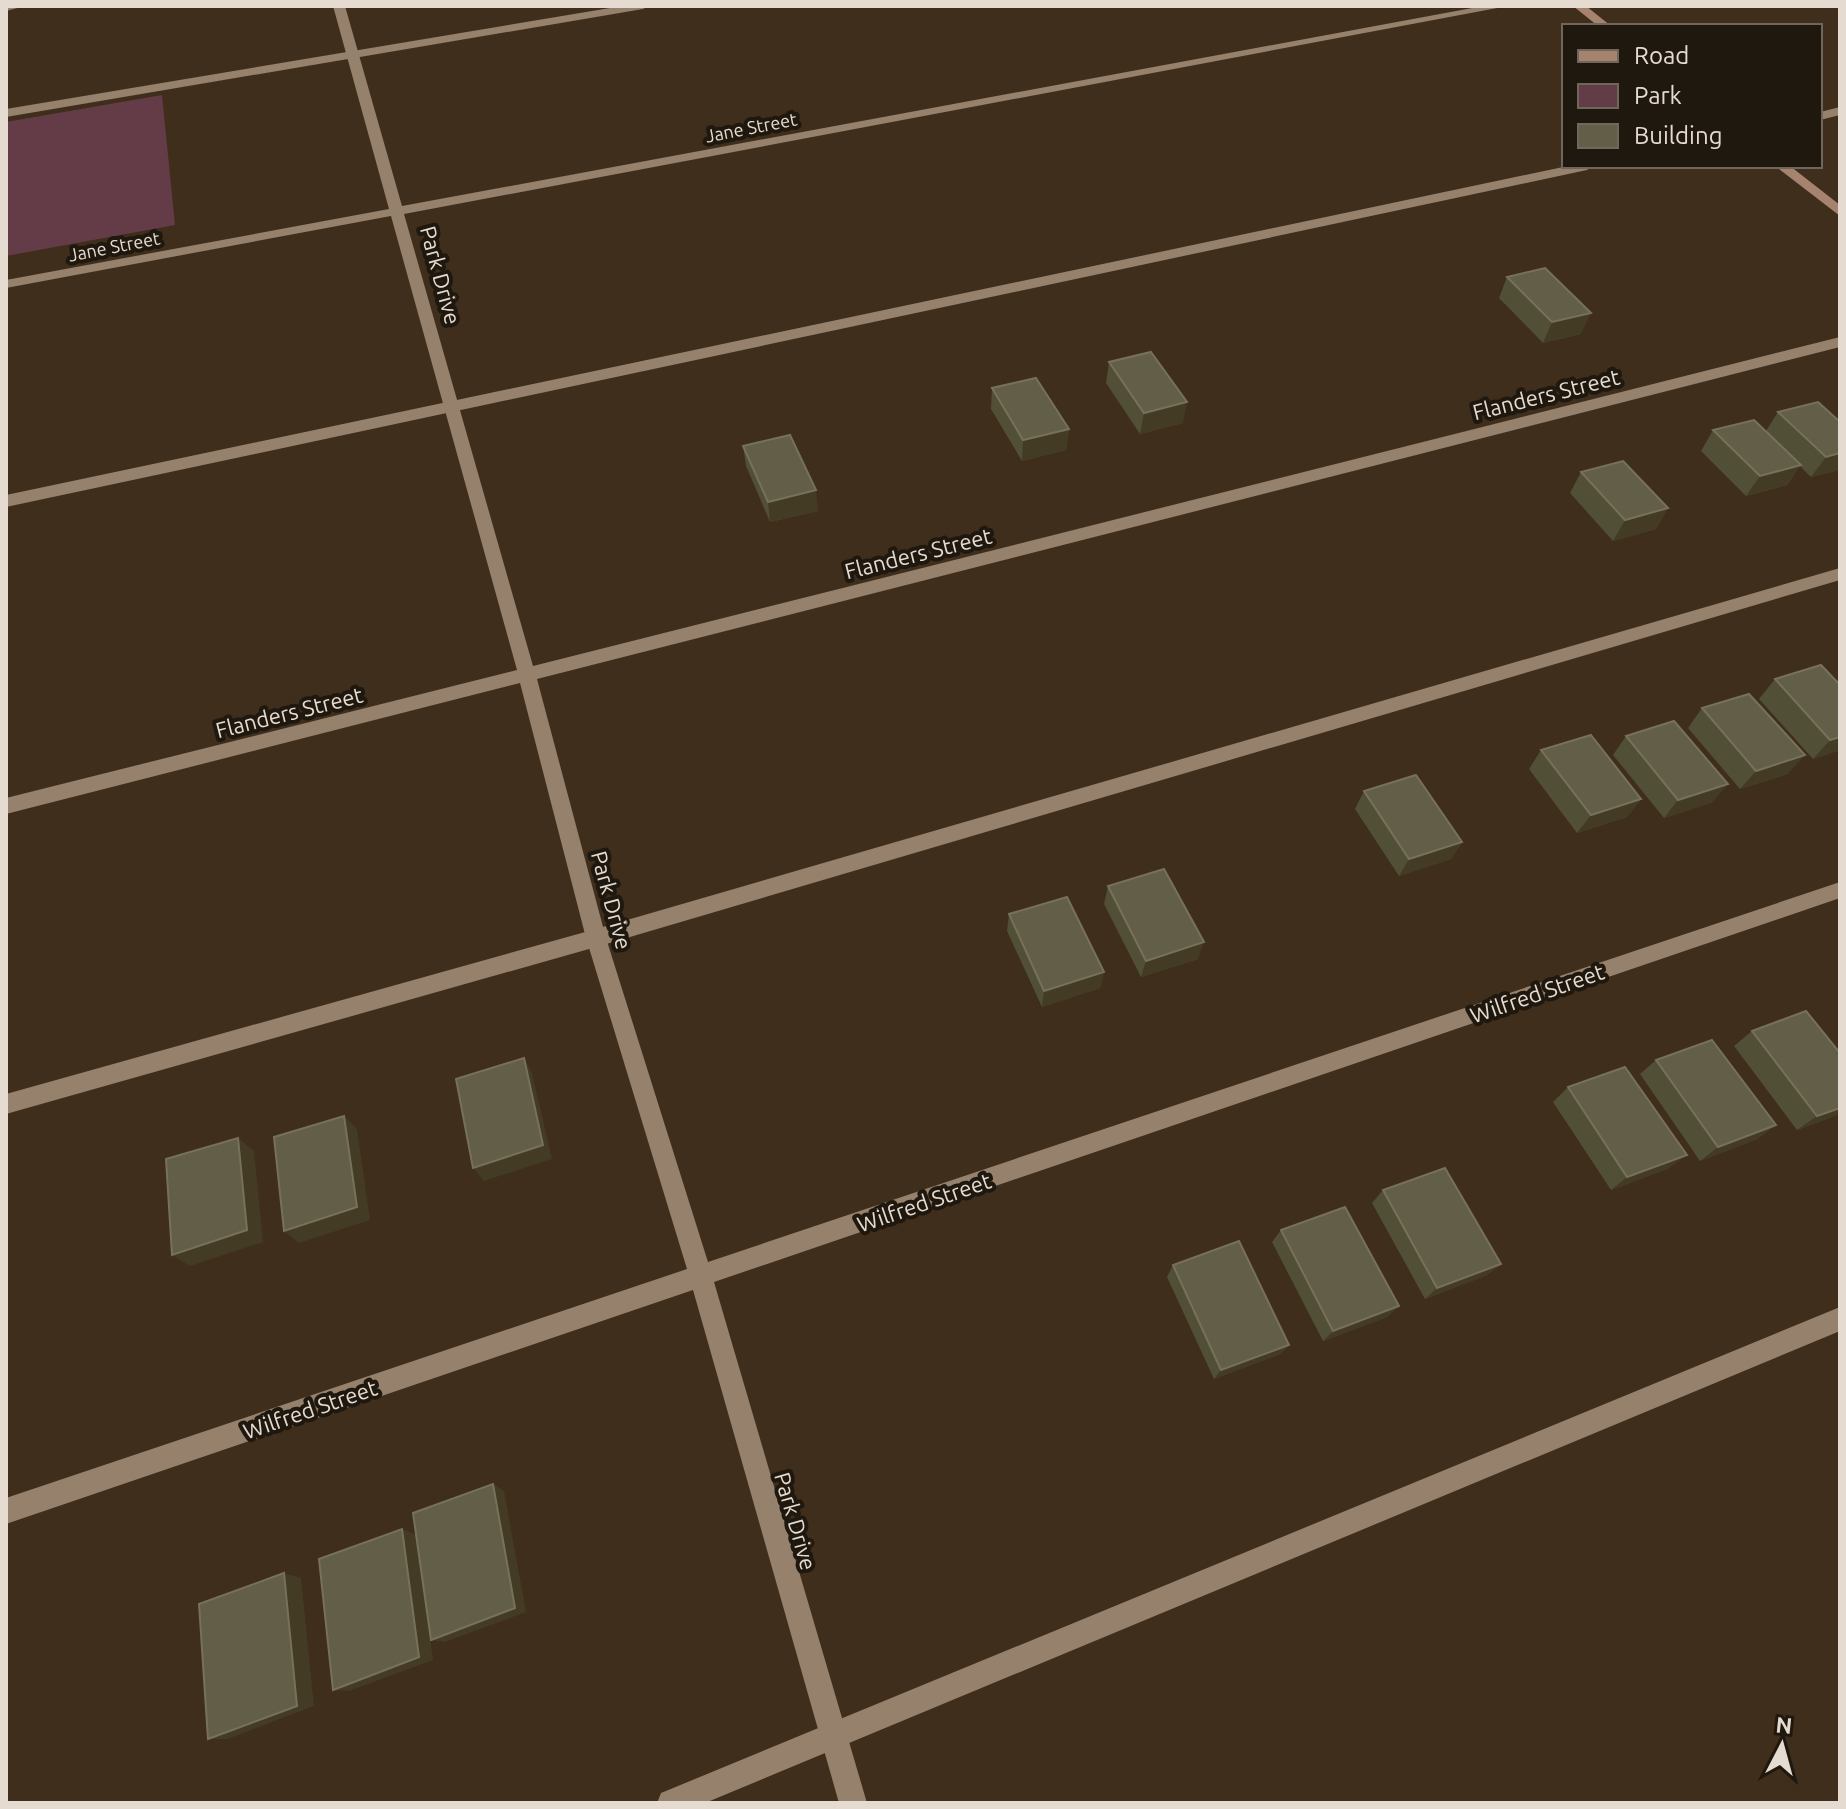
<svg xmlns="http://www.w3.org/2000/svg" width="1846" height="1809" viewBox="0 0 1846 1809" font-family="Ubuntu,sans-serif">
	<style>
		.green { fill: #633c48 }
		.lines { fill: none; stroke-linecap: round; stroke-linejoin: round }
		.lane { fill: #95816c; fill-rule: evenodd }
		.street { fill: #95816c; fill-rule: evenodd }
		.secondary { fill: #a6836f; fill-rule: evenodd }
		.wall { fill: #524f37 }
		.shaded-wall { fill: #443b25 }
		.building { fill: #625e47; stroke: #77715c; stroke-width: 2 }
		.labels { text-anchor: middle; dominant-baseline: central; stroke-width: 8; stroke-linejoin: round; paint-order: stroke }
		.far-street-label { font-size: 18px; fill: #e6dbd0; stroke: #1f180f }
		.street-label { font-size: 22px; fill: #e6dbd0; stroke: #1f180f }
	</style>
	<rect width="100%" height="100%" fill="#3f2e1b"/>
	<path class="green" d="M162 95 175 225 6 256V122Z"/>
	<g class="lines">
		<path class="lane" d="M622 6H649L643 9 6 117V109Z
			M1840 107V115L1820 120V112Z
			M1568 166H1594L1587 170 6 507V495Z
			M1840 568V580L596 947 6 1114V1094L596 929Z
			M1840 1307V1331L705 1803H657L661 1793Z"/>
		<path class="street" d="M6 6H25L6 11Z
			M333 6H345L402 206 1483 6H1508L404 214 533 666 1840 337V347L537 679 606 938 708 1262 1840 882V898L714 1282 867 1803H839L693 1290 6 1524V1498L687 1269 586 938 520 683 6 814V798L517 670 391 216 6 288V280L389 209Z"/>
		<path class="secondary" d="M1573 6H1586L1611 26H1598Z
			M1775 166H1790L1840 205V216Z"/>
	</g>
	<path class="wall" d="M1507 277 1581 334 1543 343 1499 298Z
		M1109 362 1183 423 1140 434 1106 383Z
		M992 388 1069 429 1066 450 1022 461 991 409Z
		M1778 412 1840 470 1811 477 1800 466 1787 485 1746 496 1701 451 1713 430 1766 431Z
		M743 446 818 511 770 522 746 466Z
		M1581 472 1668 508 1656 529 1613 541 1570 493Z
		M1775 679 1840 750 1813 759 1759 699Z
		M1702 708 1788 774 1740 789 1688 728Z
		M1626 736 1713 802 1664 818 1613 755Z
		M1541 750 1641 799 1627 817 1577 833 1529 769Z
		M1364 791 1462 842 1451 859 1399 876 1355 809Z
		M1108 886 1198 959 1141 977 1104 904Z
		M1009 914 1104 972 1100 988 1042 1007 1007 931Z
		M1752 1031 1840 1053V1114L1797 1130 1734 1046Z
		M1656 1060 1776 1125 1757 1139 1700 1161 1640 1074Z
		M1568 1087 1669 1168 1611 1190 1553 1102Z
		M1383 1190 1501 1264 1487 1275 1425 1299 1372 1203Z
		M1281 1230 1399 1306 1387 1317 1323 1341 1272 1242Z
		M1173 1265 1289 1345 1280 1354 1214 1379 1167 1277Z"/>
	<path class="shaded-wall" d="M1591 313 1581 334 1543 343 1552 322Z
		M1187 402 1183 423 1140 434 1144 413Z
		M1069 429 1066 450 1022 461 1023 440Z
		M1840 453V470L1811 477 1826 457Z
		M1801 465 1787 485 1746 496 1760 476Z
		M816 490 818 511 770 522 768 502Z
		M1668 508 1656 529 1613 541 1625 520Z
		M1840 737V750L1813 759 1830 740Z
		M1805 755 1788 774 1740 789 1756 771Z
		M1728 784 1713 802 1664 818 1678 800Z
		M1641 799 1627 817 1577 833 1591 815Z
		M1462 842 1451 859 1399 876 1409 859Z
		M1204 942 1198 959 1141 977 1146 961Z
		M1104 972 1100 988 1042 1007 1044 991Z
		M524 1058 532 1073 552 1159 484 1181 473 1168Z
		M1840 1108V1114L1797 1130 1817 1116Z
		M344 1116 357 1129 370 1220 299 1243 284 1231Z
		M1776 1125 1757 1139 1700 1161 1718 1147Z
		M238 1138 254 1151 263 1242 190 1266 172 1255Z
		M1687 1155 1669 1168 1611 1190 1627 1177Z
		M1501 1264 1487 1275 1425 1299 1437 1288Z
		M1399 1306 1387 1317 1323 1341 1333 1331Z
		M1289 1345 1280 1354 1214 1379 1221 1370Z
		M493 1484 504 1491 526 1612 445 1642 431 1640Z
		M402 1529 416 1535 433 1660 349 1691 333 1690Z
		M284 1573 301 1578 314 1706 228 1739H208Z"/>
	<path class="building" d="M1545 268 1591 313 1552 322 1507 277Z
		M1151 352 1187 402 1144 413 1109 362Z
		M1036 378 1069 429 1023 440 992 388Z
		M1818 402 1840 422V453L1826 457 1778 412Z
		M1754 420 1801 465 1760 476 1713 430Z
		M790 435 816 490 768 502 743 446Z
		M1623 461 1668 508 1625 520 1581 472Z
		M1821 665 1840 685V737L1830 740 1775 679Z
		M1749 694 1805 755 1756 771 1702 708Z
		M1674 721 1728 784 1678 800 1626 736Z
		M1591 735 1641 799 1591 815 1541 750Z
		M1416 775 1462 842 1409 859 1364 791Z
		M1164 869 1204 942 1146 961 1108 886Z
		M1067 897 1104 972 1044 991 1009 914Z
		M1806 1011 1840 1053V1108L1817 1116 1752 1031Z
		M1712 1040 1776 1125 1718 1147 1656 1060Z
		M524 1058 543 1145 473 1168 456 1079Z
		M1625 1067 1687 1155 1627 1177 1568 1087Z
		M344 1116 357 1207 284 1231 274 1137Z
		M238 1138 247 1230 172 1255 166 1159Z
		M1445 1168 1501 1264 1437 1288 1383 1190Z
		M1345 1207 1399 1306 1333 1331 1281 1230Z
		M1239 1241 1289 1345 1221 1370 1173 1265Z
		M493 1484 515 1608 431 1640 413 1513Z
		M402 1529 419 1657 333 1690 319 1559Z
		M284 1573 297 1706 208 1739 199 1604Z"/>
	<g class="labels">
		<g class="far-street-label">
			<text transform="translate(751 127) rotate(-11)">Jane Street</text>
			<text transform="translate(114 246) rotate(-11)">Jane Street</text>
		</g>
		<g class="street-label">
			<text transform="translate(441 275) rotate(75)">Park Drive</text>
			<text transform="translate(1546 394) rotate(-14)">Flanders Street</text>
			<text transform="translate(918 553) rotate(-14)">Flanders Street</text>
			<text transform="translate(289 712) rotate(-14)">Flanders Street</text>
			<text transform="translate(612 900) rotate(75)">Park Drive</text>
			<text transform="translate(1537 993) rotate(-19)">Wilfred Street</text>
			<text transform="translate(924 1202) rotate(-19)">Wilfred Street</text>
			<text transform="translate(310 1409) rotate(-19)">Wilfred Street</text>
			<text transform="translate(796 1521) rotate(74)">Park Drive</text>
		</g>
	</g>
	<rect width="1846" height="1809" fill="none" stroke="#e6dbd0" stroke-width="16"/>
	<rect x="1562" y="24" width="260" height="144" fill="#1f180f" stroke="#6f665c" stroke-width="2"/>
	<rect x="1578" y="50" width="40" height="12" fill="#a6836f" stroke="#6f665c" stroke-width="2"/>
	<text x="1634" y="64" font-size="24" fill="#e6dbd0">Road</text>
	<rect x="1578" y="84" width="40" height="24" fill="#633c48" stroke="#6f665c" stroke-width="2"/>
	<text x="1634" y="104" font-size="24" fill="#e6dbd0">Park</text>
	<rect x="1578" y="124" width="40" height="24" fill="#625e47" stroke="#6f665c" stroke-width="2"/>
	<text x="1634" y="144" font-size="24" fill="#e6dbd0">Building</text>
	<g transform="translate(1782 1745) rotate(6)" stroke="#1f180f" stroke-width="6" paint-order="stroke">
	<path d="M0-6L14 30L0 20L-14 30Z" fill="#e6dbd0"/>
	<text y="-12" font-size="22" font-weight="bold" text-anchor="middle" fill="#e6dbd0">N</text>
	</g>
</svg>
